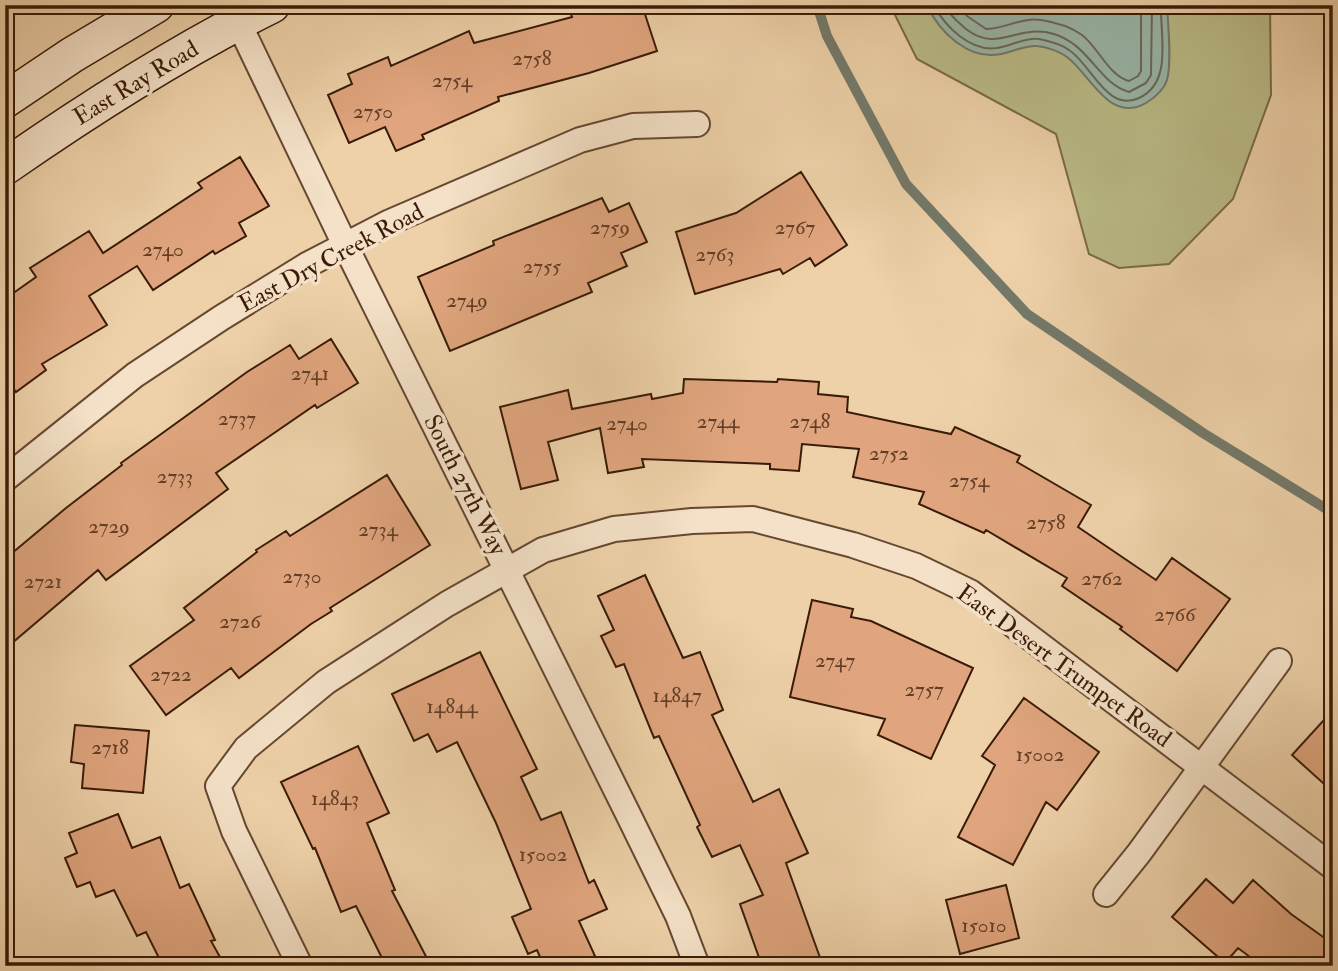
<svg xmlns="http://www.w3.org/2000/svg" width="1338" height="971" viewBox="0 0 1338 971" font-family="'IM FELL Double Pica',serif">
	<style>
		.green { fill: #babb87; stroke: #7a6b48; stroke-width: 2 }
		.water { fill: #99b7aa; stroke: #73796a; stroke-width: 2 }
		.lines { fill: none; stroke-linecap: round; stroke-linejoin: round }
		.shore { stroke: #69695a; stroke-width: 2 }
		.stream { stroke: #73796a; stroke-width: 10 }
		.building { fill: #e0a57e; stroke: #391b09; stroke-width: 2 }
		.street-casing { stroke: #664831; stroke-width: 28 }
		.secondary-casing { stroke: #391b09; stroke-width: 38 }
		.street { stroke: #f4e1c7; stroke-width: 24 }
		.secondary { stroke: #f4e1c7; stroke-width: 35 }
		.labels { text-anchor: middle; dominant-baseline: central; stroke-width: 7; stroke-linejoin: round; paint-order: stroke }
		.number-label { font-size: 21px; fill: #633e26 }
		.street-label { font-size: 24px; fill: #391b09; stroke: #f4e1c7 }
	</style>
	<rect width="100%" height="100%" fill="#eed1a9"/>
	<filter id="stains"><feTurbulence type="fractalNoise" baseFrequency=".00286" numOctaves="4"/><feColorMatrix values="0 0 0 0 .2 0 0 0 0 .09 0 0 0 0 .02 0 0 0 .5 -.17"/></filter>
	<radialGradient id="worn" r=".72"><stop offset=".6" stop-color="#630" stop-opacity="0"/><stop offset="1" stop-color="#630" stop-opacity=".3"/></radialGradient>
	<path class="green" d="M890 5H1270L1271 95 1233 199 1169 264 1119 268 1089 254 1056 134 917 59Z"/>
	<path class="water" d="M927 5H1167C1168 25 1172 62 1167 80 1164 90 1154 98 1146 103 1109 124 1091 75 1067 57 1059 51 1046 47 1037 46 1025 45 1012 52 1001 54 969 61 939 32 927 5Z"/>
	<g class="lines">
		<path class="shore" d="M934 5C945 27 971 52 997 48 1011 46 1025 37 1039 39 1049 41 1061 44 1069 50 1091 64 1107 113 1139 98 1173 83 1160 35 1161 5
			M944 5C949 15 958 22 966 29 998 54 1017 23 1054 34 1090 45 1099 84 1129 92L1146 83 1151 75 1152 5
			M956 5 967 16 986 29C1004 29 1022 17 1041 20 1054 22 1071 27 1082 35 1098 47 1109 76 1129 81L1138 76 1141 71V5"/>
		<path class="stream" d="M817 5 827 36 906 184 1027 314 1203 433 1333 513"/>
	</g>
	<path class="building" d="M568 5H642L657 51 589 73 498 97 499 101 422 135 424 139 396 151 385 127 349 143 328 95 352 84 348 74 388 57 391 66 469 31 474 43 572 17Z
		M240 157 269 206 239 223 246 236 215 254 213 251 153 290 137 266 89 296 107 325 42 364 46 370 16 392 5 377V299L36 277 30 268 89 231 103 253 202 188 198 183Z
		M801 172 847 245 815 266 810 258 783 274 780 269 695 294 676 232 736 213Z
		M602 198 609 212 629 203 647 242 621 253 627 266 588 283 592 292 450 351 418 277 494 245 493 241Z
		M331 339 358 383 317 408 315 405 216 473 228 489 106 580 98 570 5 649V559L66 508 122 465 121 463 247 372 290 345 299 359Z
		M684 379 777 382 778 379 819 382 818 394 848 397 847 412 951 434 955 427 1020 456 1017 462 1091 505 1078 527 1156 580 1172 558 1230 599 1177 671 1120 629 1122 627 1062 586 1067 578 986 530 984 533 919 504 924 492 853 477 859 449 802 444 799 471 770 469V464L642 459 644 467 608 473 600 428 548 442 558 480 521 489 500 407 568 390 572 409 651 394 652 399 683 393Z
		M387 475 430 545 330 608 332 611 311 624 239 678 231 668 166 715 130 666 194 620 184 608 257 552 256 550 286 531 290 536Z
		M645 575 683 658 700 652 723 710 712 715 753 802 779 789 808 853 786 863 823 966H762L740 904 763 895 740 845 712 857 697 827 700 825 659 736 654 738 624 664 616 667 601 636 614 630 598 596Z
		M812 600 853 609 851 617 871 621 973 668 931 759 878 735 885 719 790 697Z
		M480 652 537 769 521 777 541 820 561 812 589 883 594 880 607 909 579 921 595 956 575 966H544L537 950 528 954 512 917 531 909 496 823 457 742 437 752 428 734 414 741 392 694Z
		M1024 698 1099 752 1057 810 1046 802 1013 865 958 837 995 765 982 756Z
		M1333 710V792L1292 755Z
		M75 725 149 731 143 793 82 788 84 764 71 762Z
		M358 746 389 813 367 823 395 890 392 891 431 966H386L356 906 341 912 315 848 313 849 281 782Z
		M118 814 132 848 160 837 180 888 189 884 215 940 211 941 225 966H163L146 932 137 936 114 890 96 897 90 882 77 887 65 858 77 853 69 833Z
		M1206 879 1233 903 1253 880 1291 914 1333 944V953L1323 966H1262L1238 948 1225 963 1172 917Z
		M1006 885 1019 938 960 954 946 900Z"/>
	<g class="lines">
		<defs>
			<path id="street" d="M230 5 345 245 629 816 678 916 697 966
				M5 479 135 375 221 318 307 265 390 222 580 140 633 126 697 124
				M1106 894 1139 853 1279 661
				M300 966 234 831 218 786 246 748 326 682 447 604 543 550 614 529 692 521 753 519 853 545 916 566 970 592 1333 867"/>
			<path id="secondary" d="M5 100 72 55 156 5
				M5 167C90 108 179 51 272 5"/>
		</defs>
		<use href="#street" class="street-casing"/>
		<use href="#secondary" class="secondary-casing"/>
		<use href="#street" class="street"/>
		<use href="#secondary" class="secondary"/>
	</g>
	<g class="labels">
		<g class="number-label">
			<text x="532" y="58">2758</text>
			<text x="452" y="80">2754</text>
			<text x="373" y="111">2750</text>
			<text x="610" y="227">2759</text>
			<text x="795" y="227">2767</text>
			<text x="163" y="249">2740</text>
			<text x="715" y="254">2763</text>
			<text x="542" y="266">2755</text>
			<text x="467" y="300">2749</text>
			<text x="310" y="373">2741</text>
			<text x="237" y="418">2737</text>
			<text x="718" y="421">2744</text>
			<text x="810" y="421">2748</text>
			<text x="627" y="423">2740</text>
			<text x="889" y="453">2752</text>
			<text x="175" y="476">2733</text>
			<text x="969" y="480">2754</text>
			<text x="1046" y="522">2758</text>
			<text x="109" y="526">2729</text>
			<text x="378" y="529">2734</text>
			<text x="302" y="576">2730</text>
			<text x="1102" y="578">2762</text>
			<text x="43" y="581">2721</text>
			<text x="1175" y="614">2766</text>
			<text x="240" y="621">2726</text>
			<text x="835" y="660">2747</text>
			<text x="171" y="674">2722</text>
			<text x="924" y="689">2757</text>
			<text x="677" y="695">14847</text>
			<text x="452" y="706">14844</text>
			<text x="110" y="747">2718</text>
			<text x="1040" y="754">15002</text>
			<text x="335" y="798">14843</text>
			<text x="543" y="854">15002</text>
			<text x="984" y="925">15010</text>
		</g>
		<g class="street-label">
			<text transform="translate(136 83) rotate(-31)">East Ray Road</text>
			<text transform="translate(331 258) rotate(-28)">East Dry Creek Road</text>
			<text transform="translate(465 485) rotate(63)">South 27th Way</text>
			<text transform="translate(1064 666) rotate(36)">East Desert Trumpet Road</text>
		</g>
	</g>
	<rect width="1338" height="971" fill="none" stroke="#eed1a9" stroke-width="28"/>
	<rect x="7" y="7" width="1324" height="957" fill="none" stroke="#391b09" stroke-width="3.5"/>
	<rect x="14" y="14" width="1310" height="943" fill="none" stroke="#391b09" stroke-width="2"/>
	<rect width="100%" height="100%" filter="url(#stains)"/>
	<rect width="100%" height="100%" fill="url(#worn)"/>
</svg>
